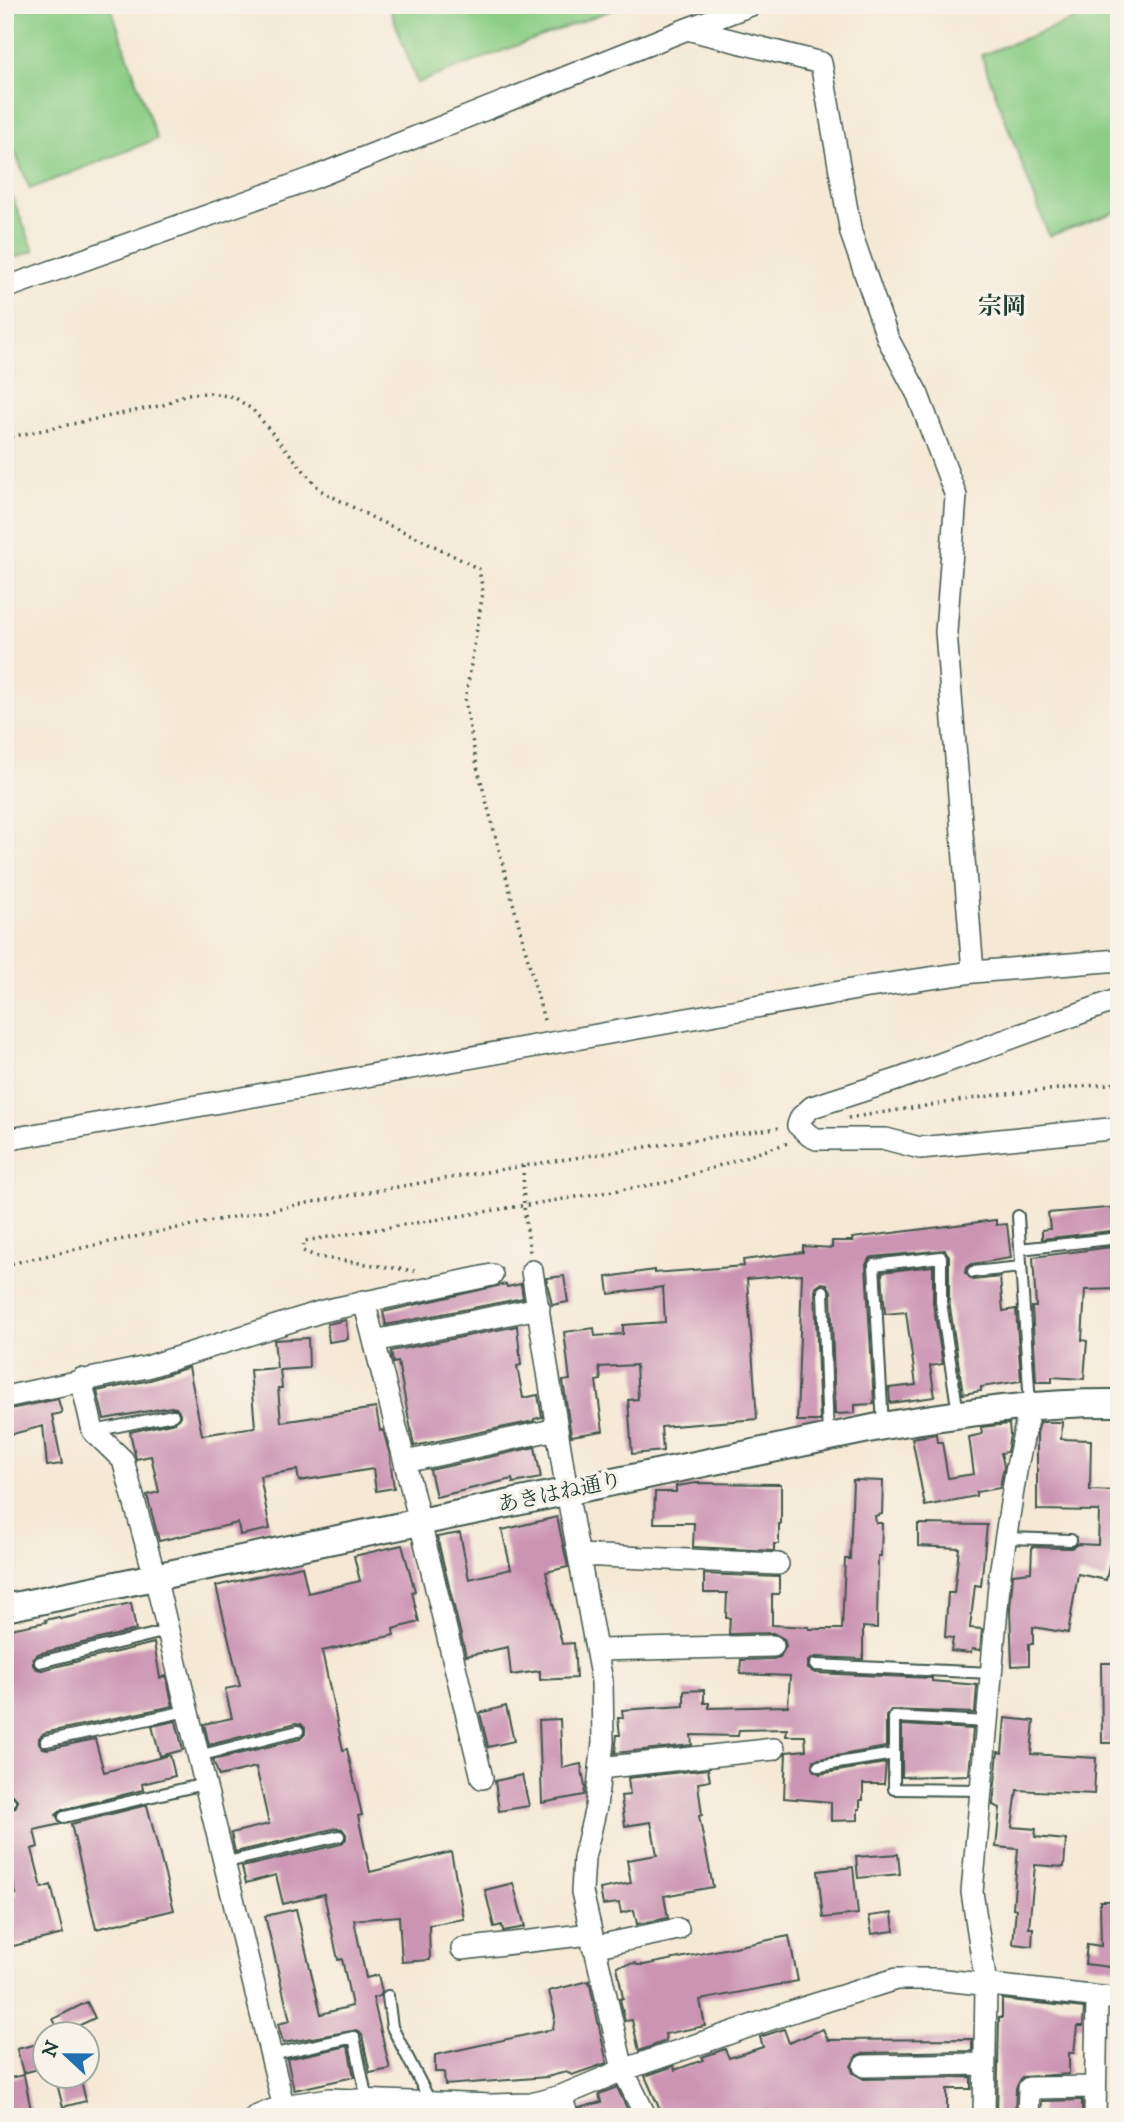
<svg xmlns="http://www.w3.org/2000/svg" width="1124" height="2122" viewBox="0 0 1124 2122" font-family="'IM FELL DW Pica','Noto Serif JP',serif">
	<style>
		.green { fill: #8cce86; stroke: #56865d; stroke-width: 2 }
		.building { fill: #cc94b3 }
		.lines { fill: none; stroke-linecap: round; stroke-linejoin: round }
		.service-casing { stroke: #3f574c; stroke-width: 14 }
		.minor-casing { stroke: #3f574c; stroke-width: 24 }
		.tertiary-casing { stroke: #3f574c; stroke-width: 30 }
		.path { stroke: #3f574c; stroke-width: 3.5; stroke-dasharray: 2 5; stroke-linecap: butt }
		.service { stroke: #fff; stroke-width: 10 }
		.minor { stroke: #fff; stroke-width: 21 }
		.tertiary { stroke: #fff; stroke-width: 26 }
		.labels { text-anchor: middle; dominant-baseline: central; stroke-width: 7; stroke-linejoin: round; paint-order: stroke }
		.street-label { font-size: 21px; fill: #1f3d34; stroke: #f7f3e8 }
		.quarter-label { font-size: 24px; font-weight: bold; fill: #1f3d34; stroke: #f7f3e8 }
	</style>
	<rect width="100%" height="100%" fill="#f7f3e8"/>
	<filter id="ink" filterUnits="userSpaceOnUse"><feTurbulence type="fractalNoise" baseFrequency=".0143" numOctaves="2"/><feDisplacementMap in="SourceGraphic" scale="14" xChannelSelector="R" yChannelSelector="G"/><feConvolveMatrix kernelMatrix="1 2 1 2 8 2 1 2 1" color-interpolation-filters="sRGB"/></filter>
	<filter id="wash" filterUnits="userSpaceOnUse"><feTurbulence type="fractalNoise" baseFrequency=".00686" numOctaves="4" result="noise"/><feDisplacementMap in="SourceGraphic" scale="28" xChannelSelector="R" yChannelSelector="G"/><feGaussianBlur stdDeviation="1.57" result="paint"/><feColorMatrix in="noise" values="0 0 0 0 0 0 0 0 0 0 0 0 0 0 0 0 0 1.4 0 .05"/><feComposite in="paint" operator="in"/></filter>
	<g filter="url(#wash)">
		<rect width="100%" height="100%" fill="#f5e9d5"/>
		<path class="green" d="M5 5H110L157 139 30 189 5 128Z
			M389 5H625L417 83Z
			M1113 5H1119V211L1049 236 981 55Z
			M5 179 34 251 5 261Z"/>
		<g id="blocks">
			<path class="building" d="M1119 1207V1230L1042 1239V1230L1050 1229 1048 1213Z
				M996 1220V1225L1007 1224 1011 1258 972 1264 966 1268 965 1273 973 1280 1000 1277 1003 1311 1016 1309 1021 1381 981 1387V1391L963 1394 949 1301V1256L945 1250 873 1257 869 1259 866 1265 874 1404 855 1405V1413L835 1414 831 1291 827 1284 822 1283 816 1287 815 1291 820 1421H797L802 1274 747 1279 757 1419 661 1427 663 1451 632 1454 628 1400 638 1399 636 1365 599 1367 601 1380 596 1381 603 1431 571 1436 563 1381 570 1380 564 1332 594 1328 595 1336 623 1334V1325L665 1322 663 1287 609 1294 607 1277 654 1270V1273L744 1266 743 1260 803 1252V1246L832 1248V1241H853L852 1238Z
				M1119 1246V1289L1085 1290 1082 1340 1087 1341 1084 1379 1052 1377V1382H1036L1032 1307H1036L1033 1257Z
				M933 1266V1303L943 1364 930 1366 935 1397 890 1403 889 1388 916 1385 906 1312 885 1314 882 1272Z
				M564 1276 568 1302 552 1305 546 1278Z
				M506 1284 507 1287 521 1284 523 1298 386 1325 383 1312Z
				M346 1320 348 1339 329 1342 327 1324Z
				M517 1326 521 1365 517 1366 523 1398 538 1395 542 1417 534 1419V1421L414 1446 398 1362 393 1363 391 1351Z
				M308 1338 309 1368 280 1370 282 1388H278L281 1422 376 1408 380 1431 383 1430 389 1452 394 1488 376 1491 373 1469 299 1481 297 1470 260 1476 270 1529 240 1535 238 1523 159 1541 147 1495 159 1492 151 1456 136 1459 130 1432 175 1422 180 1418V1413L176 1408 171 1407 104 1419 97 1391 150 1380 189 1367 202 1435 255 1427 250 1370 277 1368 274 1340Z
				M58 1399 62 1413 52 1415 62 1464 47 1466 43 1426 5 1436V1410Z
				M1040 1422H1062L1061 1439 1091 1440 1090 1490 1119 1491V1553H1112L1106 1580 1078 1574 1068 1633 1033 1627V1644H1029V1665L1012 1666 1010 1609 1013 1574 1031 1572 1032 1547 1071 1548 1078 1544 1098 1545 1099 1511 1037 1510V1433Z
				M1009 1424 1010 1435 1007 1452 1001 1453 1004 1466 1000 1488 976 1492V1496L925 1506 912 1438 936 1434 937 1442H942L948 1478 974 1474 969 1437 982 1434 981 1427Z
				M535 1447 541 1478 513 1483 512 1479 436 1497 430 1470Z
				M853 1480 883 1481 882 1514 875 1516 876 1523H882L881 1556H878L877 1628 863 1627V1659L815 1657 808 1661V1669L815 1673 932 1678V1681L977 1685 975 1713 891 1710 886 1716V1747L814 1760 813 1770 820 1774 886 1763 884 1784H863V1800H860V1809H858V1820L831 1821V1802L784 1798 786 1752 806 1750 805 1736H786L787 1729 739 1730 738 1736 691 1735 692 1745 615 1753 617 1735H620L618 1718H623L622 1710 684 1706V1691L704 1690V1703H709V1708L788 1706 790 1676 740 1674 741 1660 773 1659 780 1657 786 1646 784 1639 773 1633 729 1634 730 1618H726L727 1593H704V1574L779 1577V1594H772V1625L809 1627V1629H842L845 1559H850Z
				M697 1483 781 1484V1524H779V1544H774V1551L693 1547 694 1523H654L655 1492H676V1486Z
				M557 1517 568 1567 546 1572 562 1644 574 1643 576 1678 540 1680V1671L511 1675 508 1647 466 1656 437 1537 460 1533 469 1579 511 1569 502 1530Z
				M918 1524 987 1525 981 1586 975 1585 970 1628 982 1629 980 1650 972 1649 971 1653 951 1651 953 1638 945 1637 948 1593H954L959 1548 918 1546Z
				M402 1545 415 1591 412 1592 419 1622 393 1629 394 1635 322 1651 343 1750 347 1749 362 1815 358 1816 370 1872 451 1852 464 1919 429 1925 430 1960 402 1962 399 1916 354 1920 366 1978 378 1975 382 1992 380 1996 373 1998 390 2069 370 2073 362 2035 357 2030 283 2043 278 2024 290 2021 265 1916 296 1909 321 2014 352 2006 342 1959 338 1960 324 1894 283 1904 276 1875 246 1883 242 1867 341 1844 346 1839V1834L342 1829 337 1828 235 1852 231 1833 269 1824 256 1767 219 1776 213 1760 300 1739 305 1734V1728L301 1724 296 1723 209 1745 204 1724 232 1718 225 1689 240 1686 216 1586 302 1566 308 1593 360 1581 354 1556Z
				M131 1603 136 1630 38 1654 33 1659V1665L37 1669 42 1670 154 1643 160 1678 166 1676 173 1706 44 1733 39 1738V1743L43 1748 48 1749 95 1739 104 1772 170 1755 175 1776 142 1784 143 1790 62 1810 56 1815 61 1824 34 1830 38 1847 32 1849 42 1888 51 1885 63 1934 5 1948V1897L16 1894 5 1850V1842L13 1840 7 1811 15 1808 18 1801 13 1795H5V1630L46 1622 45 1620 59 1617 60 1619Z
				M1101 1663H1119V1743H1102Z
				M506 1706 514 1741 488 1747 480 1713Z
				M1005 1718 1034 1721 1031 1754 1096 1758 1094 1794 1017 1790 1012 1827 1036 1829 1035 1837 1066 1840 1064 1867 1035 1865 1029 1928H1033L1032 1946 1013 1944 1016 1909 1013 1908 1018 1849 996 1847 1000 1808 993 1805 998 1752 1002 1753Z
				M560 1719 562 1768 581 1764 585 1787 584 1795 542 1803 539 1720Z
				M176 1721 183 1750 160 1756 152 1726Z
				M902 1725 973 1729 969 1775 902 1777Z
				M708 1769 710 1781 698 1783 702 1815 699 1816 713 1887 664 1896 668 1918 637 1924 634 1910 621 1913 619 1903 603 1905 600 1889 631 1883 627 1860 657 1855 651 1822 625 1826 621 1796 630 1795 628 1778Z
				M522 1775 529 1806 499 1811 495 1781Z
				M147 1805 174 1910 96 1929 71 1824Z
				M898 1854 900 1874 858 1878 856 1857Z
				M853 1867 858 1914 823 1918 818 1871Z
				M513 1883 525 1927 503 1931 502 1925 494 1927 485 1890Z
				M1100 1901H1119V1968L1085 1964 1087 1944 1101 1946Z
				M892 1913 894 1931 872 1934 869 1916Z
				M789 1936 798 1981 700 2000 705 2026 665 2034 666 2041 639 2051 632 2020 625 2021 620 1999 623 1998 617 1966 636 1963 637 1965H644Z
				M589 1981 607 2063 572 2075 566 2072 547 2077 445 2085 444 2072H435V2055L553 2029 555 2016 549 1991Z
				M1002 1999 1084 2008 1083 2026H1077L1074 2053H1069V2074L1022 2077 1016 2088 1015 2116H997L999 2018H1002Z
				M87 2002 95 2018 61 2034 53 2019Z
				M784 2029 789 2043 823 2029 828 2040 972 2039V2051L864 2053 857 2055 851 2066 853 2073 864 2079 971 2077V2089H947V2117H767V2110H719L717 2117H663L645 2076 674 2066 675 2070 703 2060 702 2057 725 2049 729 2058 763 2047 760 2037Z
				M46 2042V2067L23 2073 17 2049Z
				M348 2046 354 2077 294 2090 287 2059Z
				M24 2075 32 2115 8 2117 5 2079Z
				M55 2076H80L86 2101 63 2107Z
				M617 2087 631 2117H581L579 2108 601 2102 599 2094Z
				M1082 2100V2117L1041 2116 1042 2101Z"/>
		</g>
	</g>
	<g filter="url(#ink)">
		<use href="#blocks" fill-opacity="0" stroke="#3f574c" stroke-width="2"/>
		<g class="lines">
			<defs>
				<path id="service" d="M1018 1216 1030 1405
					M1020 1249 1119 1238
					M973 1272 1021 1267
					M823 1291 828 1438
					M883 1426 874 1265 941 1257V1302L958 1413
					M94 1431 173 1415
					M1006 1538 1071 1540
					M40 1662 167 1631
					M815 1665 992 1673
					M46 1741 187 1711
					M198 1756 298 1731
					M819 1766 894 1754
					M981 1790 894 1789V1717L987 1722
					M5 1803 10 1802
					M64 1817 204 1784
					M223 1863 339 1836
					M388 1996 392 2027 431 2103
					M270 2055 354 2037 367 2100"/>
				<path id="minor" d="M687 29 821 63 851 233 888 339 918 395 956 496 946 632 973 972
					M5 288 313 178 687 29 751 5
					M1119 999 896 1080 812 1107 801 1117 798 1125 810 1136 817 1139H886L920 1148 1119 1128
					M5 1140 868 987 973 972 1119 960
					M532 1271 567 1492 602 1681 603 1742 596 1807 584 1858 582 1892 623 2070 646 2117
					M364 1301 420 1522 482 1778
					M374 1341 539 1308
					M81 1379 93 1431 123 1460 155 1577 286 2117
					M5 1397 147 1367 323 1311 492 1275
					M405 1462 557 1429
					M579 1555 778 1564
					M597 1650 773 1646
					M600 1768 774 1749
					M593 1947 678 1929
					M462 1949 590 1934
					M864 2066 984 2064
					M561 2096 568 2117
					M255 2117 282 2106 330 2099 492 2105 531 2104 561 2096 623 2070 797 2010 896 1979H935L1119 1999
					M984 2117 986 1984 972 1892 1000 1574 1016 1471 1030 1405
					M1028 2117 1029 2088 1095 2087
					M1095 2117 1097 1997"/>
				<path id="tertiary" d="M5 1608 883 1426C961 1413 1039 1402 1119 1403"/>
			</defs>
			<use href="#service" class="service-casing"/>
			<use href="#minor" class="minor-casing"/>
			<use href="#tertiary" class="tertiary-casing"/>
			<path class="path" d="M5 438 163 405 186 394 210 393 234 397 253 410 320 490 379 521 421 539 479 569 483 592 465 701 477 766 545 1024
				M848 1118 996 1095 1119 1083
				M523 1166 524 1207 530 1252
				M5 1265C260 1207 519 1164 778 1128
				M415 1271 318 1257 303 1251 304 1241 669 1182 788 1143"/>
			<use href="#service" class="service"/>
			<use href="#minor" class="minor"/>
			<use href="#tertiary" class="tertiary"/>
		</g>
	</g>
	<g class="labels">
		<g class="street-label">
			<text transform="translate(560 1493) rotate(-12)">あきはね通り</text>
		</g>
		<g class="quarter-label">
			<text x="1002" y="307">宗岡</text>
		</g>
	</g>
	<rect width="1124" height="2122" fill="none" stroke="#f7f3e8" stroke-width="28"/>
	<g transform="translate(66 2055) rotate(292)"><circle r="33" fill="#f7f3e8" stroke="#a1aaa0" stroke-width="2"/>
	<path d="M0-5L12 26L0 18L-12 26Z" fill="#1f6fb2"/>
	<text y="-10" font-size="19" font-weight="bold" text-anchor="middle" fill="#1f3d34">N</text>
	</g>
</svg>
